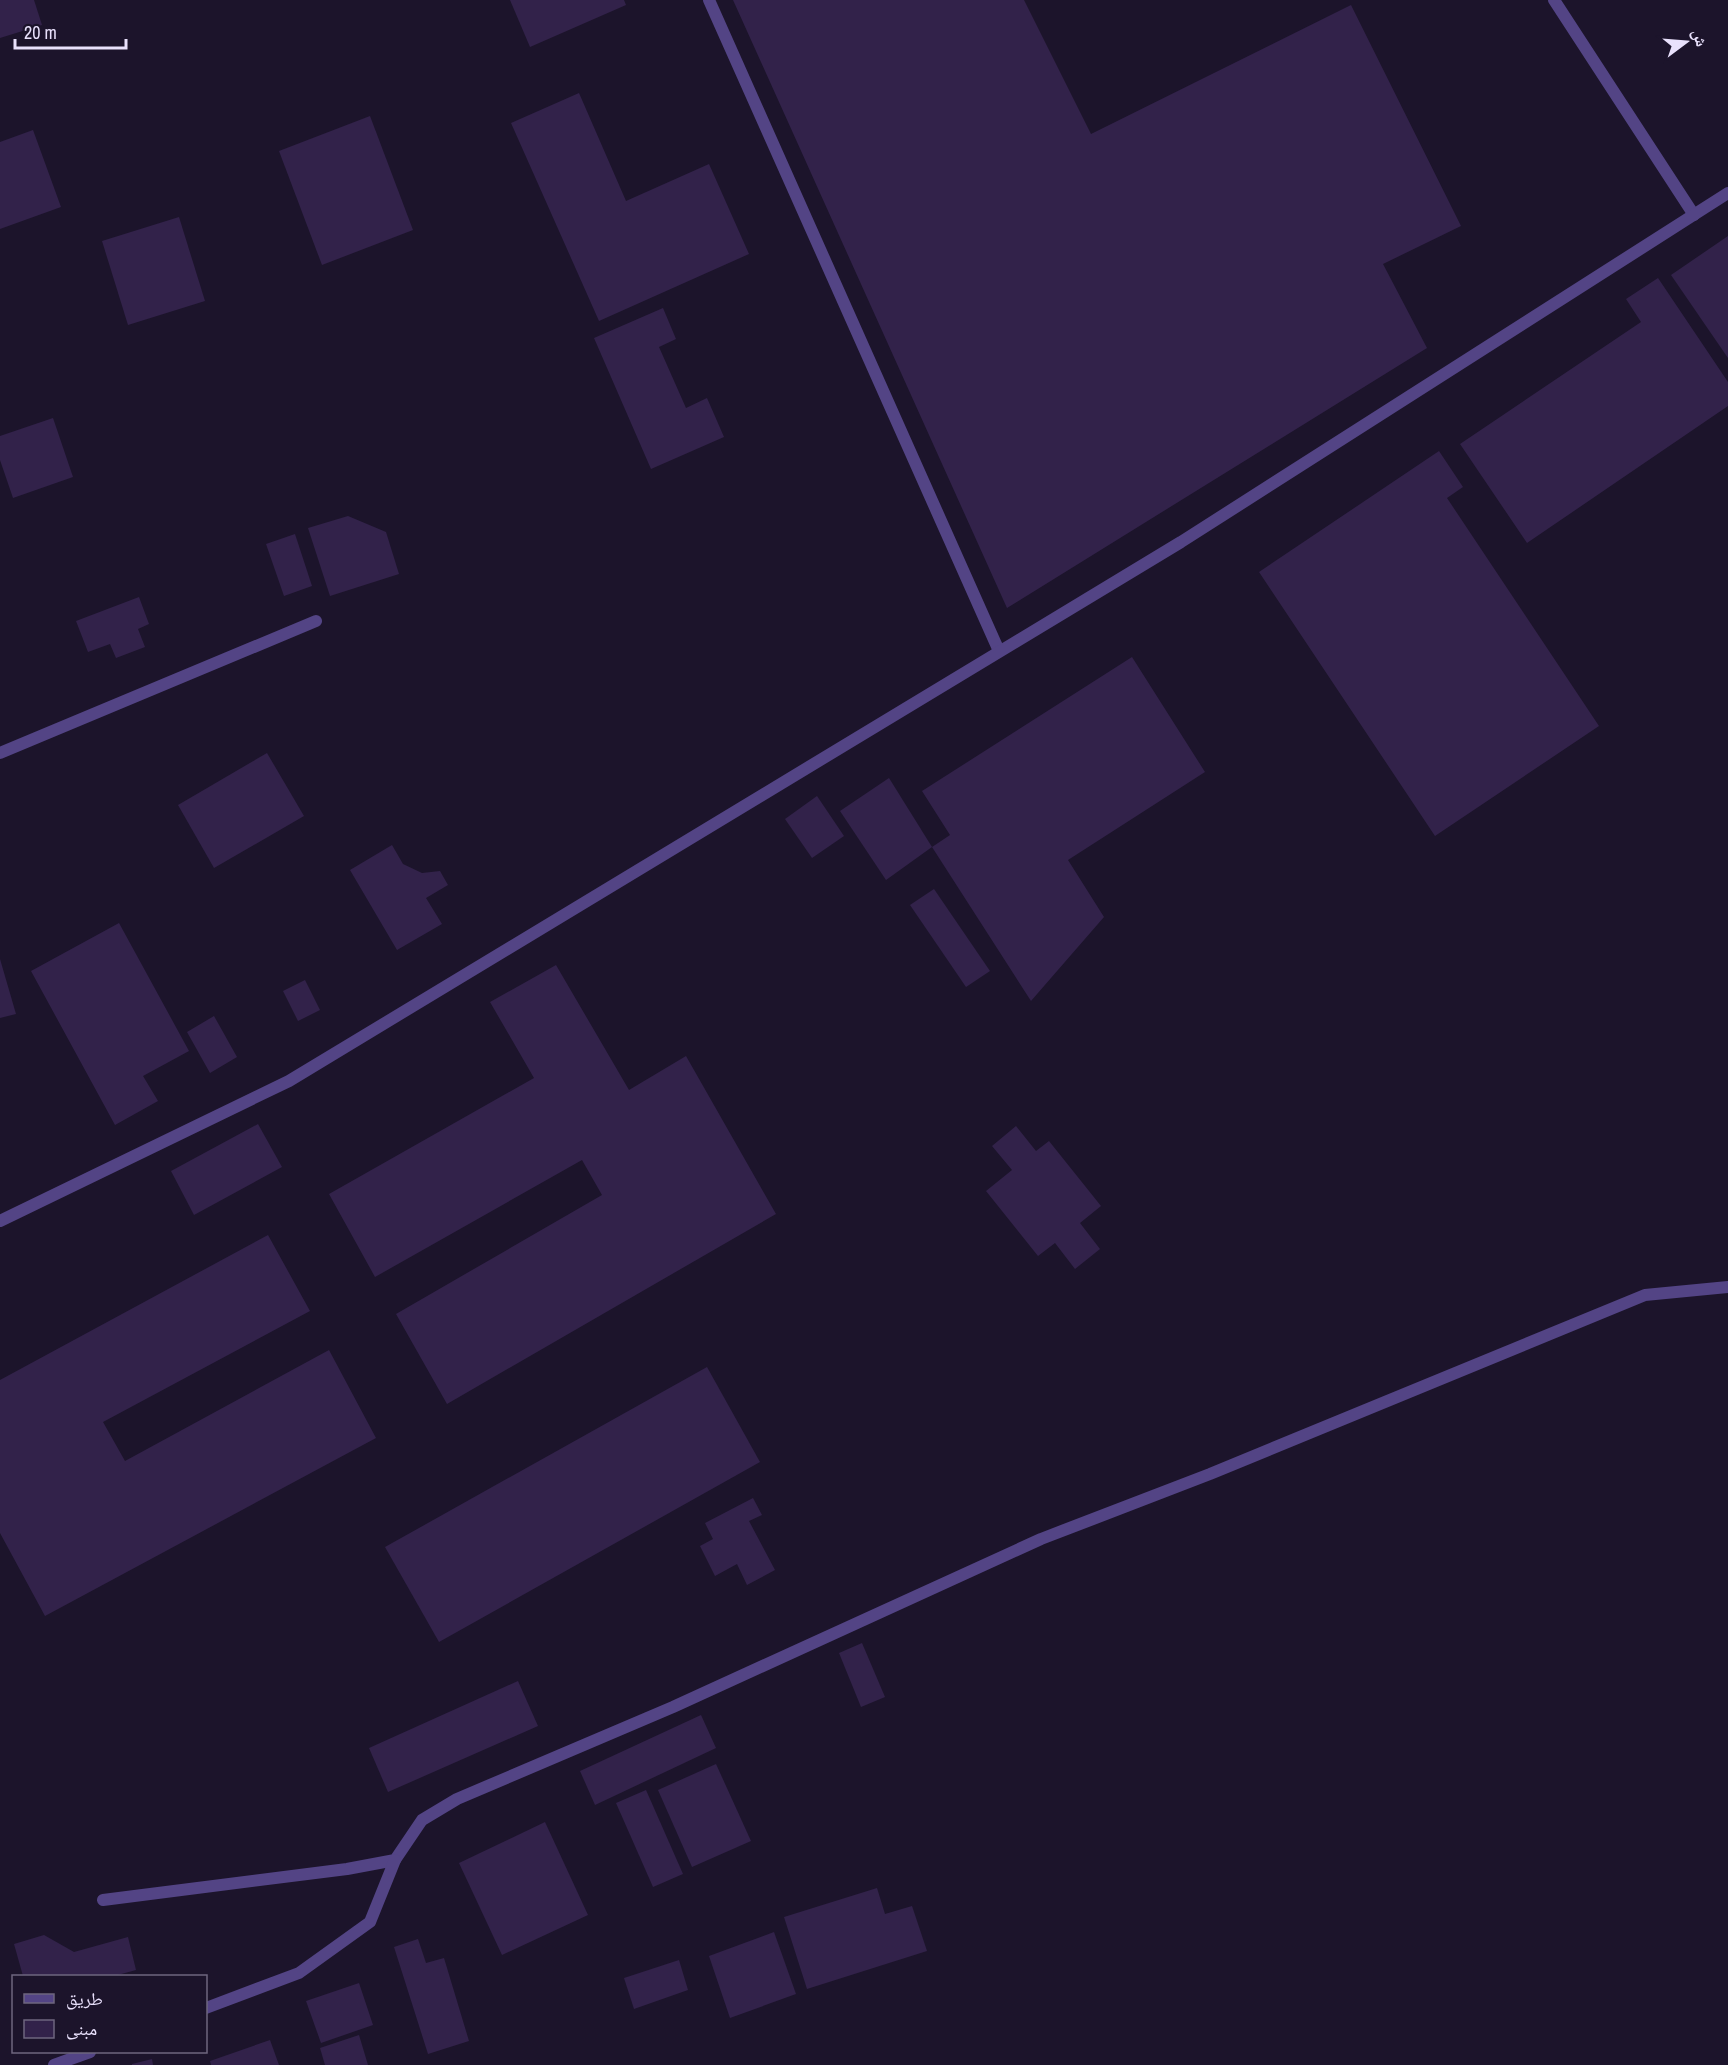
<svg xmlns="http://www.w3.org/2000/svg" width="1728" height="2065" font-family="'Archivo Narrow','Noto Naskh Arabic',sans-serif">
	<rect width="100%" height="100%" fill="#1c142b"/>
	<g fill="#32224a">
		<path d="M0,0h34l8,25 -42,13z"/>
		<path d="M510,0h114l2,5 -96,42z"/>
		<path d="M733,0h291l67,134 260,-129 110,221 -78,38 44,84 -420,260z"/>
		<path d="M579,93l47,108 83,-37 40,90 -150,67 -88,-198z"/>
		<path d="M370,116l43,114 -91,35 -43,-114z"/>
		<path d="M33,130l28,77 -61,22v-87z"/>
		<path d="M179,217l26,84 -77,24 -26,-84z"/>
		<path d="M1728,236v122l-57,-83z"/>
		<path d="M1658,278l70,104v24l-201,137 -67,-99 181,-122 -15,-23z"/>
		<path d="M663,308l13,31 -17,8 27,61 21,-10 17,39 -73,32 -57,-131z"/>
		<path d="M53,418l20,59 -60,21 -13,-38v-24z"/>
		<path d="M1439,451l24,36 -16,11 152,228 -164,110 -176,-264z"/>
		<path d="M348,516l38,16 13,42 -69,22 -22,-68z"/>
		<path d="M295,534l17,52 -28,10 -18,-52z"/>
		<path d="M139,597l10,27 -11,5 7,18 -29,11 -6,-14 -22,8 -12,-31z"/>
		<path d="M1132,657l73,115 -137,88 36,57 -73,84 -99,-154 18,-12 -28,-44z"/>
		<path d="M267,753l37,63 -90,52 -36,-63z"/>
		<path d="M889,778l43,69 -46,33 -46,-69z"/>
		<path d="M817,796l27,40 -32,22 -27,-39z"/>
		<path d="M392,845l11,19 19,9 18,-2 8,14 -22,13 16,26 -45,26 -47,-80z"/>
		<path d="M934,889l56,82 -24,16 -56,-82z"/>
		<path d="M119,923l70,128 -46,25 15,25 -43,24 -84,-154z"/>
		<path d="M0,959l16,55 -16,4z"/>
		<path d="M556,965l73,125 57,-34 90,158 -329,190 -51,-90 206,-119 -20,-35 -207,117 -46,-83 205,-116 -44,-76z"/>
		<path d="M305,980l15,30 -22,11 -15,-30z"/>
		<path d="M214,1016l23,41 -27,16 -23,-41z"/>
		<path d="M258,1124l24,43 -88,48 -23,-44z"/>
		<path d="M1016,1126l20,25 13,-10 52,65 -21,17 20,26 -25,20 -20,-26 -17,13 -52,-65 26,-21 -20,-24z"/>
		<path d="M268,1235l42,76 -207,111 22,39 204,-111 47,88 -331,178 -45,-83v-153z"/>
		<path d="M707,1367l53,95 -321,180 -54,-95z"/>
		<path d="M753,1498l9,17 -13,6 26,49 -28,15 -10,-21 -22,12 -15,-30 13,-7 -8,-16z"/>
		<path d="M862,1643l23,54 -24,10 -22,-54z"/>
		<path d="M518,1681l20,45 -150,66 -19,-44z"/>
		<path d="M701,1715l15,33 -121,57 -15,-34z"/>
		<path d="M716,1764l35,77 -59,26 -34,-77z"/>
		<path d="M646,1790l37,84 -30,13 -37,-84z"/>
		<path d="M545,1822l43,93 -86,40 -43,-92z"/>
		<path d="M877,1888l8,26 27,-8 15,45 -120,38 -23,-72z"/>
		<path d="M774,1932l22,62 -66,24 -21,-62z"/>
		<path d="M44,1935l30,17 54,-15 8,33 -22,6h-91l-9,-32z"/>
		<path d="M418,1939l8,24 18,-5 25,83 -41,13 -34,-107z"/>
		<path d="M679,1960l9,30 -54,19 -10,-31z"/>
		<path d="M359,1983l14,42 -52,18 -15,-42z"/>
		<path d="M359,2035l9,30h-43l-5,-17z"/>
		<path d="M270,2040l9,25h-68l-1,-4z"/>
		<path d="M152,2059l1,6h-21v-1z"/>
	</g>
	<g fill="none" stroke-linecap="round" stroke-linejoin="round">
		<g stroke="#534485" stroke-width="12">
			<path d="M709,0l290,651"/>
			<path d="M103,1900l244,-31 48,-9 27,-40 35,-21 216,-92 368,-168 169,-65 435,-179 83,-8"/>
			<path d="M206,2008l93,-35 71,-51 25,-62"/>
			<path d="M54,2065l36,-13"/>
		</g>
		<g stroke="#534485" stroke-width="12">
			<path d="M1554,0l140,215"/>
			<path d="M0,753l316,-132"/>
			<path d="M0,1221l289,-140 892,-539 547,-349"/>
		</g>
	</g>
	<rect x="12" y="1975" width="195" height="78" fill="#1c142b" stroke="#6e667f" stroke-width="1.5"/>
	<rect x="24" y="1994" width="30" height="9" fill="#534485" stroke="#6e667f" stroke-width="1.5"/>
	<text x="66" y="2005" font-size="18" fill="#e9e1fc">طريق</text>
	<rect x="24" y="2020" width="30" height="18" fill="#32224a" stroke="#6e667f" stroke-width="1.5"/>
	<text x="66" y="2035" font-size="18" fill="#e9e1fc">مبنى</text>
	<g transform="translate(1686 42) rotate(74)" stroke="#1c142b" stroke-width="4.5" paint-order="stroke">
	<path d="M0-4.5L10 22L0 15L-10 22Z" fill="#e9e1fc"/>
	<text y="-9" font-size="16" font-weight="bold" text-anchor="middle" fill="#e9e1fc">ش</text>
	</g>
	<path d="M15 39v9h111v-9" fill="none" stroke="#e9e1fc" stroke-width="3"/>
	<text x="24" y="39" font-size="18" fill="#e9e1fc" stroke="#1c142b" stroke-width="4.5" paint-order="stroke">20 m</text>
</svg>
